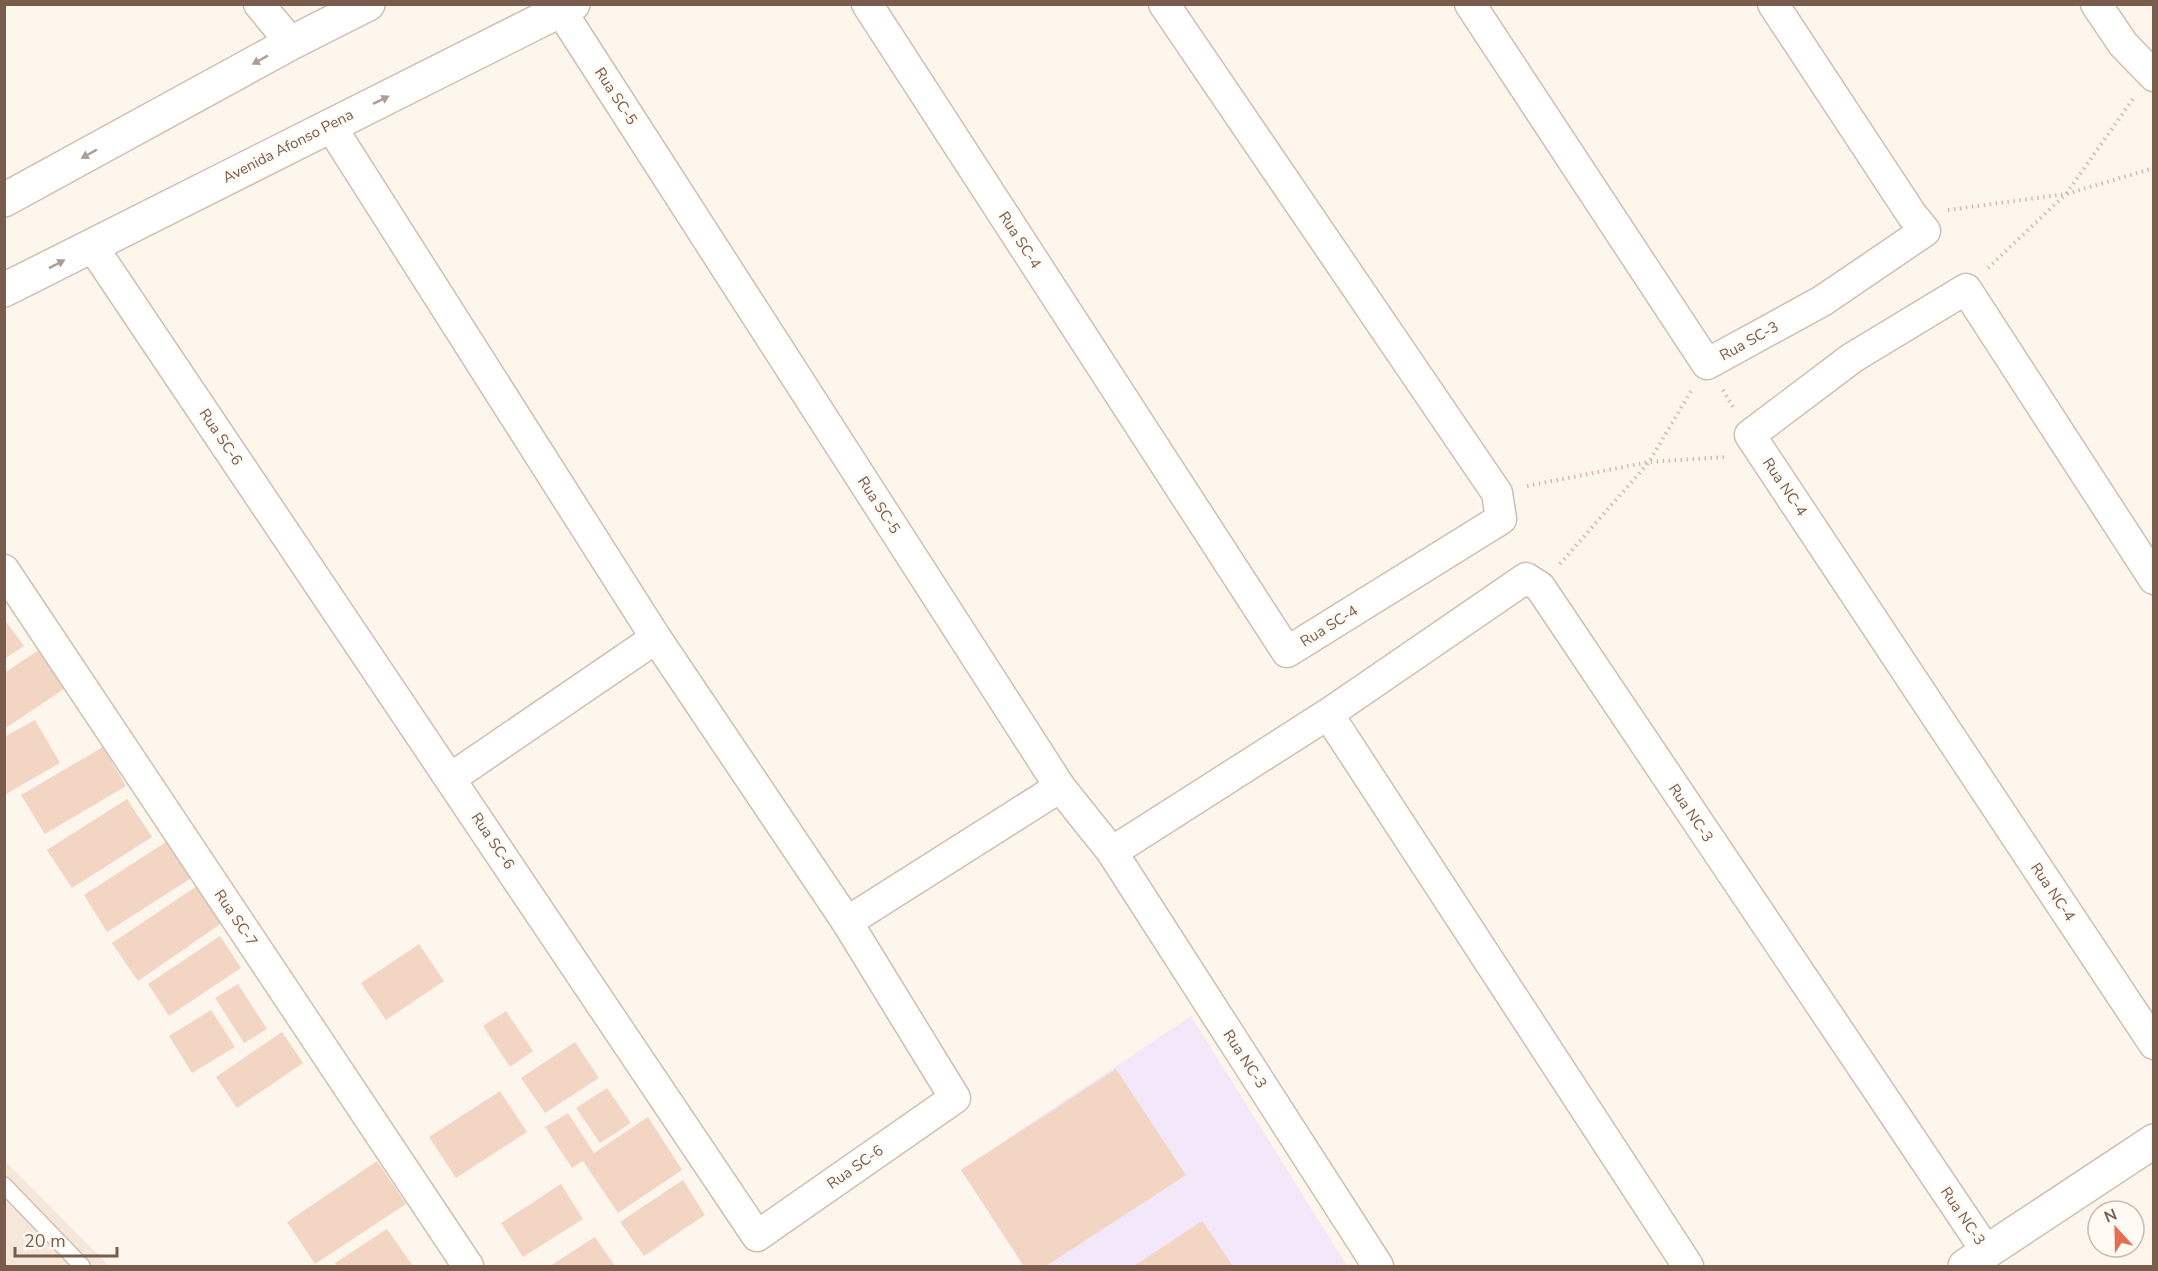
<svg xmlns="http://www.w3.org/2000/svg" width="2158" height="1271" font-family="'Nunito Sans',sans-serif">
	<rect width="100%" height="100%" fill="#fdf6ec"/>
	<path fill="#f5e8da" d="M5,1161l104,105h-104z"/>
	<path fill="#f3e8fa" d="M1191,1016l156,250h-324l-62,-96z"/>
	<g fill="#f3d5c3">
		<path d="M4,619l20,27 -20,13z"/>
		<path d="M42,648l25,39 -63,42v-56z"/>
		<path d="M35,720l25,43 -54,31 -2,-3v-54z"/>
		<path d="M103,747l23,39 -81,48 -24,-39z"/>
		<path d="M127,799l25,38 -80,51 -25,-38z"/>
		<path d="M169,840l24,37 -86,55 -23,-37z"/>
		<path d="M197,886l25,37 -84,58 -26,-38z"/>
		<path d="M220,936l21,32 -72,48 -21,-32z"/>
		<path d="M419,944l25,37 -58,39 -25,-37z"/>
		<path d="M238,984l29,45 -23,14 -29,-45z"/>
		<path d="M211,1010l24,37 -43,26 -23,-37z"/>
		<path d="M506,1011l27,40 -23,16 -27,-41z"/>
		<path d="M282,1032l21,31 -66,45 -21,-31z"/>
		<path d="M575,1042l24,36 -54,35 -24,-35z"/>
		<path d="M1116,1069l70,106 -140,91h-22l-63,-96z"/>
		<path d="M607,1088l24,35 -31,20 -24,-35z"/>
		<path d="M500,1091l27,41 -71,46 -27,-41z"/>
		<path d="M568,1113l26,40 54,-36 34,53 -64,43 -35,-52 -11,7 -27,-41z"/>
		<path d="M377,1161l29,43 -91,60 -28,-42z"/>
		<path d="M683,1180l22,35 -61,41 -24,-34z"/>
		<path d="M561,1184l22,35 -60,38 -22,-34z"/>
		<path d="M1202,1221l31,45h-99z"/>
		<path d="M387,1229l26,37h-76l-2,-3z"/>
		<path d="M595,1237l20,29h-65z"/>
	</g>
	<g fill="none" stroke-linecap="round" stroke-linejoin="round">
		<g stroke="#d1beb0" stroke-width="18">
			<path id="service" d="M4,1185l78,81"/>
		</g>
		<g stroke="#d1beb0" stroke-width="33">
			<g id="minor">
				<path d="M259,4l32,39"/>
				<path d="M867,4l420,648 214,-133 -4,-26 -333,-489"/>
				<path d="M1470,4l237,360 115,-63 103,-70 -13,-16 -139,-211"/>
				<path d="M2096,4l27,40 31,32"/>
				<path d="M561,11l499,776 -213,135"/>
				<path d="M92,246l665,990 198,-138 -108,-176 -191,-284 -326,-513"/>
				<path d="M4,570l464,696"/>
				<path d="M2154,579l-188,-290 -114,69 -102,77 404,609"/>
				<path d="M1328,714l360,552"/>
				<path d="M451,778l205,-140"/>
				<path d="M1060,787l52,65"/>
				<path d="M1378,1266l-266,-414 216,-138 198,-136 14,9 447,665"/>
			</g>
		</g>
		<g stroke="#d1beb0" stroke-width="36">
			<g id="tertiary">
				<path d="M4,200l287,-157 77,-39"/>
				<path d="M4,290l569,-286"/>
				<path d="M1965,1266l189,-125"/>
			</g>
		</g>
		<g stroke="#d9b8a5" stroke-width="4" stroke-dasharray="1.5 4.5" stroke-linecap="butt">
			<path d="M1948,210l118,-16 88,-26"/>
			<path d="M1988,268l78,-74 67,-95"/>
			<path d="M1723,390l10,17"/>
			<path d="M1527,486l122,-24 78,-5"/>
			<path d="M1560,564l89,-102 42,-71"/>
		</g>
		<use href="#service" stroke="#fff" stroke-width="15"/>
		<use href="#minor" stroke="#fff" stroke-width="30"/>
		<use href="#tertiary" stroke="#fff" stroke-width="33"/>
	</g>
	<defs><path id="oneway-solid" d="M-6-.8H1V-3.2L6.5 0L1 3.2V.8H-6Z" transform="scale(1.5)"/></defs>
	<g fill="#af9d94">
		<use href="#oneway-solid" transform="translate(260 60) rotate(151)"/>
		<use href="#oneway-solid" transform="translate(381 100) rotate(-26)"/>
		<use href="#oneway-solid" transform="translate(89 154) rotate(151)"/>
		<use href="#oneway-solid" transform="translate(57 264) rotate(-27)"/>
	</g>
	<g text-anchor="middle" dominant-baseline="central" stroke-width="4.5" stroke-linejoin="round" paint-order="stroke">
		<g font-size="15" fill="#7a5c4d" stroke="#fffaf3">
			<text transform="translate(616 96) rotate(57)">Rua SC-5</text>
			<text transform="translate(288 146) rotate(-27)">Avenida Afonso Pena</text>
			<text transform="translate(1020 240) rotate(57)">Rua SC-4</text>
			<text transform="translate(1749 341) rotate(-29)">Rua SC-3</text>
			<text transform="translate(221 437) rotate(56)">Rua SC-6</text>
			<text transform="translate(1785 487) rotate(56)">Rua NC-4</text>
			<text transform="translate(879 505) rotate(57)">Rua SC-5</text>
			<text transform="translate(1329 626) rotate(-32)">Rua SC-4</text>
			<text transform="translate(1691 813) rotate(56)">Rua NC-3</text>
			<text transform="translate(493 841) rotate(56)">Rua SC-6</text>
			<text transform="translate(2053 892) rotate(56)">Rua NC-4</text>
			<text transform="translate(236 918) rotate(56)">Rua SC-7</text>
			<text transform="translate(1245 1059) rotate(57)">Rua NC-3</text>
			<text transform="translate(855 1167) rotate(-35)">Rua SC-6</text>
			<text transform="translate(1963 1216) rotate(56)">Rua NC-3</text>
		</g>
	</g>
	<rect width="2158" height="1271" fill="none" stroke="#7a5c4d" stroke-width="12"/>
	<g transform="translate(2116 1229) rotate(338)"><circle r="28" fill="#fffaf3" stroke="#cabbb1" stroke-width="1.5"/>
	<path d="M0-4.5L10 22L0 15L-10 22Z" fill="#e76f51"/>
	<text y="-9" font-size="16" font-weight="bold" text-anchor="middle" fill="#7a5c4d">N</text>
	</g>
	<path d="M15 1247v9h102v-9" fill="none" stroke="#7a5c4d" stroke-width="3"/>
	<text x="24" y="1247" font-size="18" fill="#7a5c4d" stroke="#fffaf3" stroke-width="4.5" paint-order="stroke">20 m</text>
</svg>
